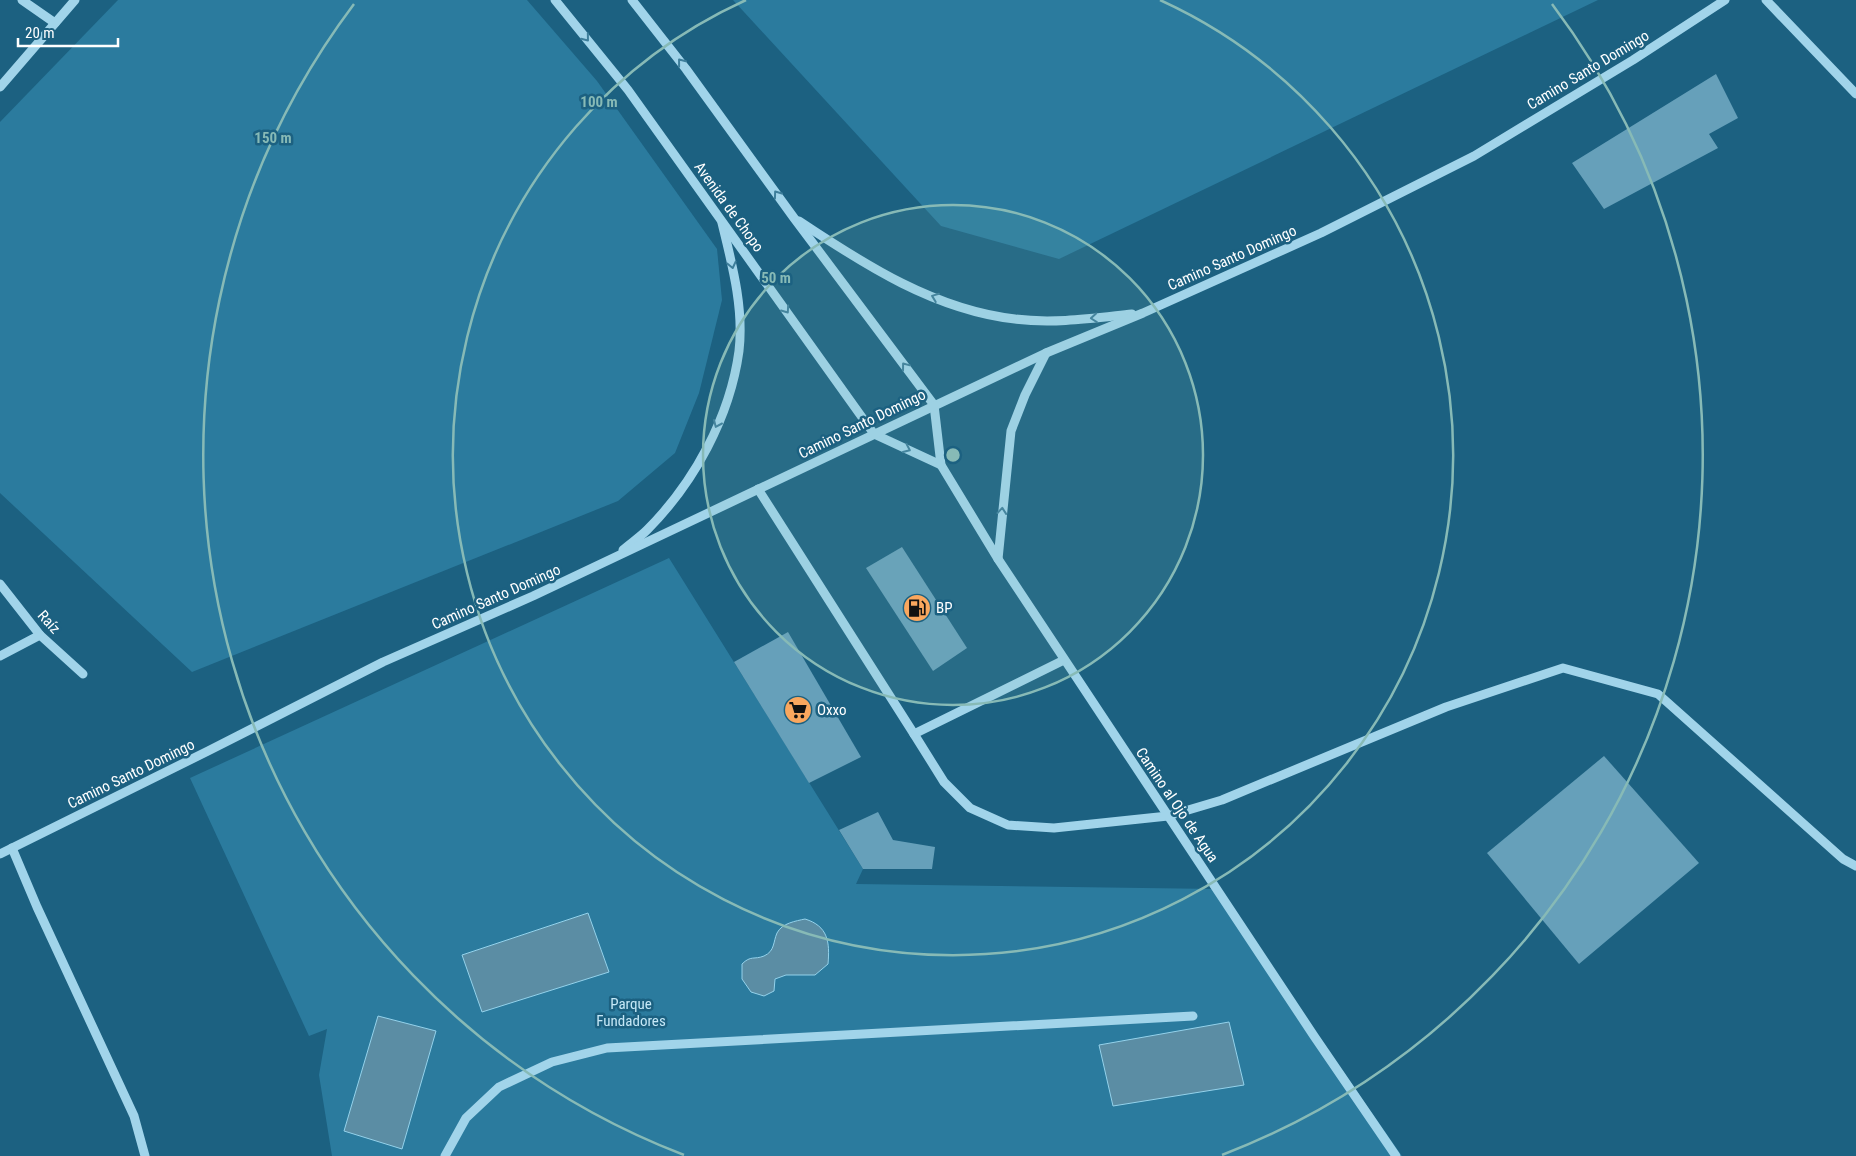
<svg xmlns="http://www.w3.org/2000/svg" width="1856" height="1156" font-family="'Roboto Condensed',sans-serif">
	<rect width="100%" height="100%" fill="#1c6181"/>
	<g fill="#2b7b9e">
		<path d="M118,0h409l70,81 120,168 5,51 -23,93 -24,60 -57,48 -426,171 -192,-179v-371z"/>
		<path d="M733,0h865l-539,259 -118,-33z"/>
		<path d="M669,558l194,311 -7,15 360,5 186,267h-1070l-13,-81 8,-46 -18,7 -119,-258z"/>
	</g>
	<g fill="#5b8da4" stroke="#94d2eb">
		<path d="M588,913l21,59 -127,40 -20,-57z"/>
		<path d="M805,919c23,7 25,23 23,45l-13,11h-29l-11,4 -1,12 -10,5 -13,-4 -9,-13v-15c9,-9 12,-4 22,-8 11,-5 9,-14 13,-23 5,-10 19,-12 28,-14z"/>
		<path d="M378,1016l58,15 -34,118 -58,-18z"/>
		<path d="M1229,1022l15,63 -131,21 -14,-61z"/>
	</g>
	<g fill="#66a0ba">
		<path d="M1716,74l22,44 -29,16 9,14 -114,61 -32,-46z"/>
		<path d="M902,547l65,101 -34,23 -67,-103z"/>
		<path d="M788,632l73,125 -52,26 -75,-121z"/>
		<path d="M1604,756l95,107 -120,101 -92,-111z"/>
		<path d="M878,812l15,28 42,7 -3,22h-69l-24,-39z"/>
	</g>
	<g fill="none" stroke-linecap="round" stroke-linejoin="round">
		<g stroke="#a1d4ea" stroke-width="9">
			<path d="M22,0l33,23"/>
			<path d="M555,0l73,90 246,344 67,31"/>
			<path d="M632,0l54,69 108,149 140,187 7,60 57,94 316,477 82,120"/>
			<path d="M1766,0l90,94"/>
			<path d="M0,87l75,-87"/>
			<path d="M799,221c66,44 136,89 216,98 39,5 79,-1 117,-5"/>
			<path d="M758,489l156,245 150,-74"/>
			<path d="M623,550c8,-7 17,-13 24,-20 47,-47 83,-113 92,-179 5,-43 -7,-87 -17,-128"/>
			<path d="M998,559l13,-128 14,-36 21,-42"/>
			<path d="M0,584l40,51 43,39"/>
			<path d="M0,656l40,-21"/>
			<path d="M914,734l30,48 26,26 38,17 46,3 114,-12 54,-16 224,-93 117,-39 95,26 185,165 13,7"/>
			<path d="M12,848l25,59 97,209 11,40"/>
			<path d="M0,854l208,-103 175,-89 150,-66 513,-243 97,-40 178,-80 153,-77 159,-96 92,-60"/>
			<path d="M445,1156l21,-38 33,-31 53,-25 55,-14 586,-32"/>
		</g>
	</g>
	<defs><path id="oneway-chevron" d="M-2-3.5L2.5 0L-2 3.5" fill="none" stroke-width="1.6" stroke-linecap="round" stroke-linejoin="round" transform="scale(1.25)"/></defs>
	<g stroke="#3d7e9b">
		<use href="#oneway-chevron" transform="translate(586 38) rotate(51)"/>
		<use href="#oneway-chevron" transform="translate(681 62) rotate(-128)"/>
		<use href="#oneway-chevron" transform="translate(777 194) rotate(-126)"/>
		<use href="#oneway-chevron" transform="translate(732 265) rotate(77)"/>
		<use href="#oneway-chevron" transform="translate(935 297) rotate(-159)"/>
		<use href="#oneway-chevron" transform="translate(786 310) rotate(55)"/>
		<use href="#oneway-chevron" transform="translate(1094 318) rotate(175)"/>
		<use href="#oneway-chevron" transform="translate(905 366) rotate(-127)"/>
		<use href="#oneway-chevron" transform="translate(717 424) rotate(114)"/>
		<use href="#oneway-chevron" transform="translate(907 449) rotate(25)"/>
		<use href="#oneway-chevron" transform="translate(1002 511) rotate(-85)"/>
	</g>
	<circle cx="953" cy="455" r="250" fill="#87bab6" fill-opacity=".12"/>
	<g fill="none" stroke="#87bab6" stroke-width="2.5">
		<circle cx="953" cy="455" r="250"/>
		<path d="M1160 0A500 500 0 1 1 746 0"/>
		<path d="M684 1155A750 750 0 0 1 354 4M1552 4A750 750 0 0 1 1222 1155"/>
	</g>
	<defs>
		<g id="fuel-disc" transform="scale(1.4375)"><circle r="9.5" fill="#faa75e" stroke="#1c6181"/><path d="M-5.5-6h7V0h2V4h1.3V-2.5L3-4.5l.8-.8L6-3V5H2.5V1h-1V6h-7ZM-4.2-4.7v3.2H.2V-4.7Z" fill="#111"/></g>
		<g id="supermarket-disc" transform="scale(1.4375)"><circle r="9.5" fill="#faa75e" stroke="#1c6181"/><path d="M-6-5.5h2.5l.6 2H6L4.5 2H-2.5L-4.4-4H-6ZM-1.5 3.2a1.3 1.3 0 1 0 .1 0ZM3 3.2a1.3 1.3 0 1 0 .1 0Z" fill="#111"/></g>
	</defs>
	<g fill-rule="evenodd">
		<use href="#fuel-disc" x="917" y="608"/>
		<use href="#supermarket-disc" x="798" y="710"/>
	</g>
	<g text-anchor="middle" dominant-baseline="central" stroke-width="5" stroke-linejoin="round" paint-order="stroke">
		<g font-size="15" fill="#fff" stroke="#1c6181">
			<text transform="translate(1588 70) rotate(-31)">Camino Santo Domingo</text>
			<text transform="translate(729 207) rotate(54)">Avenida de Chopo</text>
			<text transform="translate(1232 258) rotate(-24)">Camino Santo Domingo</text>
			<text transform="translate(862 424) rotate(-26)">Camino Santo Domingo</text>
			<text transform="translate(496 597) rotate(-24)">Camino Santo Domingo</text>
			<text transform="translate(49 622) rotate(48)">Raíz</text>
			<text transform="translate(131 774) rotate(-26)">Camino Santo Domingo</text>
			<text transform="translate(1177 805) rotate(56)">Camino al Ojo de Agua</text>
		</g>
		<g font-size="15" fill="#fff" stroke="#1c6181" text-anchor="start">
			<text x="936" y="608">BP</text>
			<text x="817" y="710">Oxxo</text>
		</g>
		<g font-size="15" fill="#c5e8f7" stroke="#1c6181">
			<text x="631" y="1004">Parque<tspan x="631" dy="17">Fundadores</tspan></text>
		</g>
	</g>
	<circle cx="953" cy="455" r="8" fill="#87bab6" stroke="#1c6181" stroke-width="2.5"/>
	<g font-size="15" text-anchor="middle" font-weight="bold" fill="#87bab6" stroke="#1c6181" stroke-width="5" stroke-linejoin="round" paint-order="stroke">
		<text x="599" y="107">100 m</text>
		<text x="273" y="143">150 m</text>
		<text x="776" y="283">50 m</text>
	</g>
	<path d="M18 38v8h100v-8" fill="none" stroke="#ffffff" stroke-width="2.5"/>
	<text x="25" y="38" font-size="15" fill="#ffffff" stroke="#1c6181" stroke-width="4" paint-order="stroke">20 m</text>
</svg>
